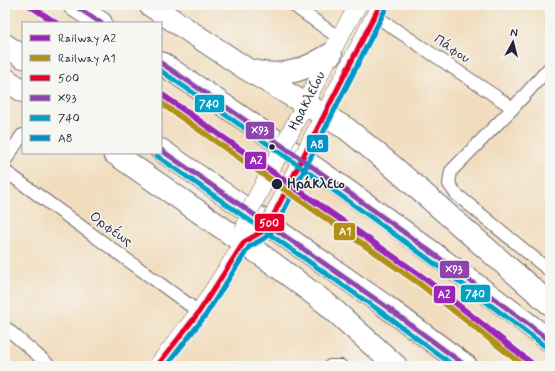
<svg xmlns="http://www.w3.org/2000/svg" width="555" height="371" font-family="Mynerve,sans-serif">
	<rect width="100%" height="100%" fill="#f6f6f2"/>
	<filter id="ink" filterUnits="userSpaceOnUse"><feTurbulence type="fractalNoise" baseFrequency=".025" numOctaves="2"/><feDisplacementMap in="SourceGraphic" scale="8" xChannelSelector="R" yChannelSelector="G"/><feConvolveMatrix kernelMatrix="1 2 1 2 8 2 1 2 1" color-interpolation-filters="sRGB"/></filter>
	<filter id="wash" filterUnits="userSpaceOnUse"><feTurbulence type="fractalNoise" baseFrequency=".012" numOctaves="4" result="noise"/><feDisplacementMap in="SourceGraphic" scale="16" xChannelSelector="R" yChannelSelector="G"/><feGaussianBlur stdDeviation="0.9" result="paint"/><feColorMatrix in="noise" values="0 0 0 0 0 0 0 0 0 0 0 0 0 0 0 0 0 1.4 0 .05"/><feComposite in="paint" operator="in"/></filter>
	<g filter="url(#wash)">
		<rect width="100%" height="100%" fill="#f1ddbe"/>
	</g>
	<g filter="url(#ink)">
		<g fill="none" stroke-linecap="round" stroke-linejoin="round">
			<g stroke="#6a6369" stroke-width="14">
				<g id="minor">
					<path d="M293,5l46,33"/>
					<path d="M374,15l139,93"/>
					<path d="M550,67l-37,41 -62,63 -2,13 7,10 94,77"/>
					<path d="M5,161l17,-26"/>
					<path d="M5,171l194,141"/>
					<path d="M5,327l45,39"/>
					<path d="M330,366h11"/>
				</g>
			</g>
			<g stroke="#6a6369" stroke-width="18">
				<g id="secondary">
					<path d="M294,125l45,-87 19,-33"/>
					<path d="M312,138l68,-133"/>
					<path d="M157,366l42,-54 45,-70 10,-4"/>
				</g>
			</g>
			<g stroke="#6a6369" stroke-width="24">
				<g id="motorway">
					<path d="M74,5l27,18"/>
					<path d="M150,5l95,63 102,61 44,36 159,139"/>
					<path d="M5,45l18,12"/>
					<path d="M161,63c133,88 263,181 389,278"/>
					<path d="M254,71c28,8 53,-2 77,-17"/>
					<path d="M5,79l18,12"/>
					<path d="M161,150l223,155 82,61"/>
					<path d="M114,153l156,108 57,43 69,62"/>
				</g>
			</g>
			<use href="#minor" stroke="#fff" stroke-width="12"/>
			<use href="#secondary" stroke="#fff" stroke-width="17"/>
			<use href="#motorway" stroke="#fff" stroke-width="22"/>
			<g stroke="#6a6369" stroke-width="18" stroke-linecap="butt">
				<g id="secondary-bridge">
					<path d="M244,230l7,-22 43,-83"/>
					<path d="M254,237l9,-6 7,-9 42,-84"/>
				</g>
			</g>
			<use href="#secondary-bridge" stroke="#fff" stroke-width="17"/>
			<g stroke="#f6f6f2" stroke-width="8">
				<path id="bus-1" d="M157,366l42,-54 45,-70 19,-11 7,-9 110,-217"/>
			</g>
			<g stroke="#f6f6f2" stroke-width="8">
				<g id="bus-2">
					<path d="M74,5l27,18"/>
					<path d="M161,63c133,89 262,181 389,278"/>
					<path d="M161,150l223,155 82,61"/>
				</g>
			</g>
			<g stroke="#f6f6f2" stroke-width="8">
				<g id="bus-3">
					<path d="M161,71c131,88 259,180 385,276"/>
					<path d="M157,156l223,155 74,55"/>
				</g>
			</g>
			<g stroke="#f6f6f2" stroke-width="8">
				<path id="bus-4" d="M166,366l39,-50 44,-69 19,-11 8,-10 110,-218"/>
			</g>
			<use href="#bus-1" stroke="#e4002b" stroke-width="5"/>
			<use href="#bus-2" stroke="#8e44ad" stroke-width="5"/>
			<use href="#bus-3" stroke="#02a2c7" stroke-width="5"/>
			<use href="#bus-4" stroke="#0095c8" stroke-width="5"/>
			<g stroke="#f6f6f2" stroke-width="9">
				<g id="rail-1">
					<path d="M29,5l27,18"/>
					<path d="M161,94l263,184 111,88"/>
				</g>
			</g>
			<g stroke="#f6f6f2" stroke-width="9">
				<path id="rail-2" d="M161,103l259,181 104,82"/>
			</g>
			<use href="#rail-1" stroke="#9b26b6" stroke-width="6"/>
			<use href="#rail-2" stroke="#b29115" stroke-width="6"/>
		</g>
	</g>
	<g fill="#22223b" stroke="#f6f6f2" stroke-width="1.5">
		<circle cx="272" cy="147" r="3.5"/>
		<circle cx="277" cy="184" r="6"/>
	</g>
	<g text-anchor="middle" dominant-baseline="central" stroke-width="3" stroke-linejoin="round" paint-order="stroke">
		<g font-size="14" fill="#22223b" stroke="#f6f6f2">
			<text transform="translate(452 49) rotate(34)">Πάφου</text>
			<text transform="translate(307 101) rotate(-63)">Ηρακλείου</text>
			<text transform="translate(111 229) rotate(36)">Ορφέως</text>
		</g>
		<g font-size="14" font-weight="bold" fill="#22223b" stroke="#f6f6f2" text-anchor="start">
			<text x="287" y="184">Ηράκλειο</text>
		</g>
	</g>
	<g stroke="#f6f6f2" stroke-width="1.5">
		<rect x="194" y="94" width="31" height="19" rx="4" fill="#02a2c7"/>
		<rect x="245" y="121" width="30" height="19" rx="4" fill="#8e44ad"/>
		<rect x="306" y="134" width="23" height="19" rx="4" fill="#0095c8"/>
		<rect x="244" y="151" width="23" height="19" rx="4" fill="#9b26b6"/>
		<rect x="254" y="213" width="31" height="19" rx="4" fill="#e4002b"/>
		<rect x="333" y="222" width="23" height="19" rx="4" fill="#b29115"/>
		<rect x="439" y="260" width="31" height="19" rx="4" fill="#8e44ad"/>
		<rect x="460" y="284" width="31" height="19" rx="4" fill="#02a2c7"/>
		<rect x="433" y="285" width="23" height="19" rx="4" fill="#9b26b6"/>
	</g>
	<g font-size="11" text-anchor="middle" font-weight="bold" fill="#fff">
		<text x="209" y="108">740</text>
		<text x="260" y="134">X93</text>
		<text x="317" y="148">A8</text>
		<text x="256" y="164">A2</text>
		<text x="269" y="227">500</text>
		<text x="345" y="235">A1</text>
		<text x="454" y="273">X93</text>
		<text x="475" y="298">740</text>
		<text x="444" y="298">A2</text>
	</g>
	<rect width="555" height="371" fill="none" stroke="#f6f6f2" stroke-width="20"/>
	<rect x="22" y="22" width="140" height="132" fill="#f6f6f2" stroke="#a1a1a9"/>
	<rect x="30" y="35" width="20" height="6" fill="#9b26b6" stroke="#a1a1a9"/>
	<text x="58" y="42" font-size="12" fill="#22223b">Railway A2</text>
	<rect x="30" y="55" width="20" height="6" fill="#b29115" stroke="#a1a1a9"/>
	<text x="58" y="62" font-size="12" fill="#22223b">Railway A1</text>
	<rect x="30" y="75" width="20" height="6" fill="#e4002b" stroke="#a1a1a9"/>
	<text x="58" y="82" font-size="12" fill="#22223b">500</text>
	<rect x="30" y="95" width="20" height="6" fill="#8e44ad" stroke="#a1a1a9"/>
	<text x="58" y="102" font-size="12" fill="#22223b">X93</text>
	<rect x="30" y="115" width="20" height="6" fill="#02a2c7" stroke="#a1a1a9"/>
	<text x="58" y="122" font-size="12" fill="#22223b">740</text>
	<rect x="30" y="135" width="20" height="6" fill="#0095c8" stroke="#a1a1a9"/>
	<text x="58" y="142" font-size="12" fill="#22223b">A8</text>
	<g transform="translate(513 42) rotate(7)" stroke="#f6f6f2" stroke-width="3" paint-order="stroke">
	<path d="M0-3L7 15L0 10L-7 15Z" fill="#22223b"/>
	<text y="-6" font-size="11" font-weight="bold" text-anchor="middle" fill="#22223b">N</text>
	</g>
</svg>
